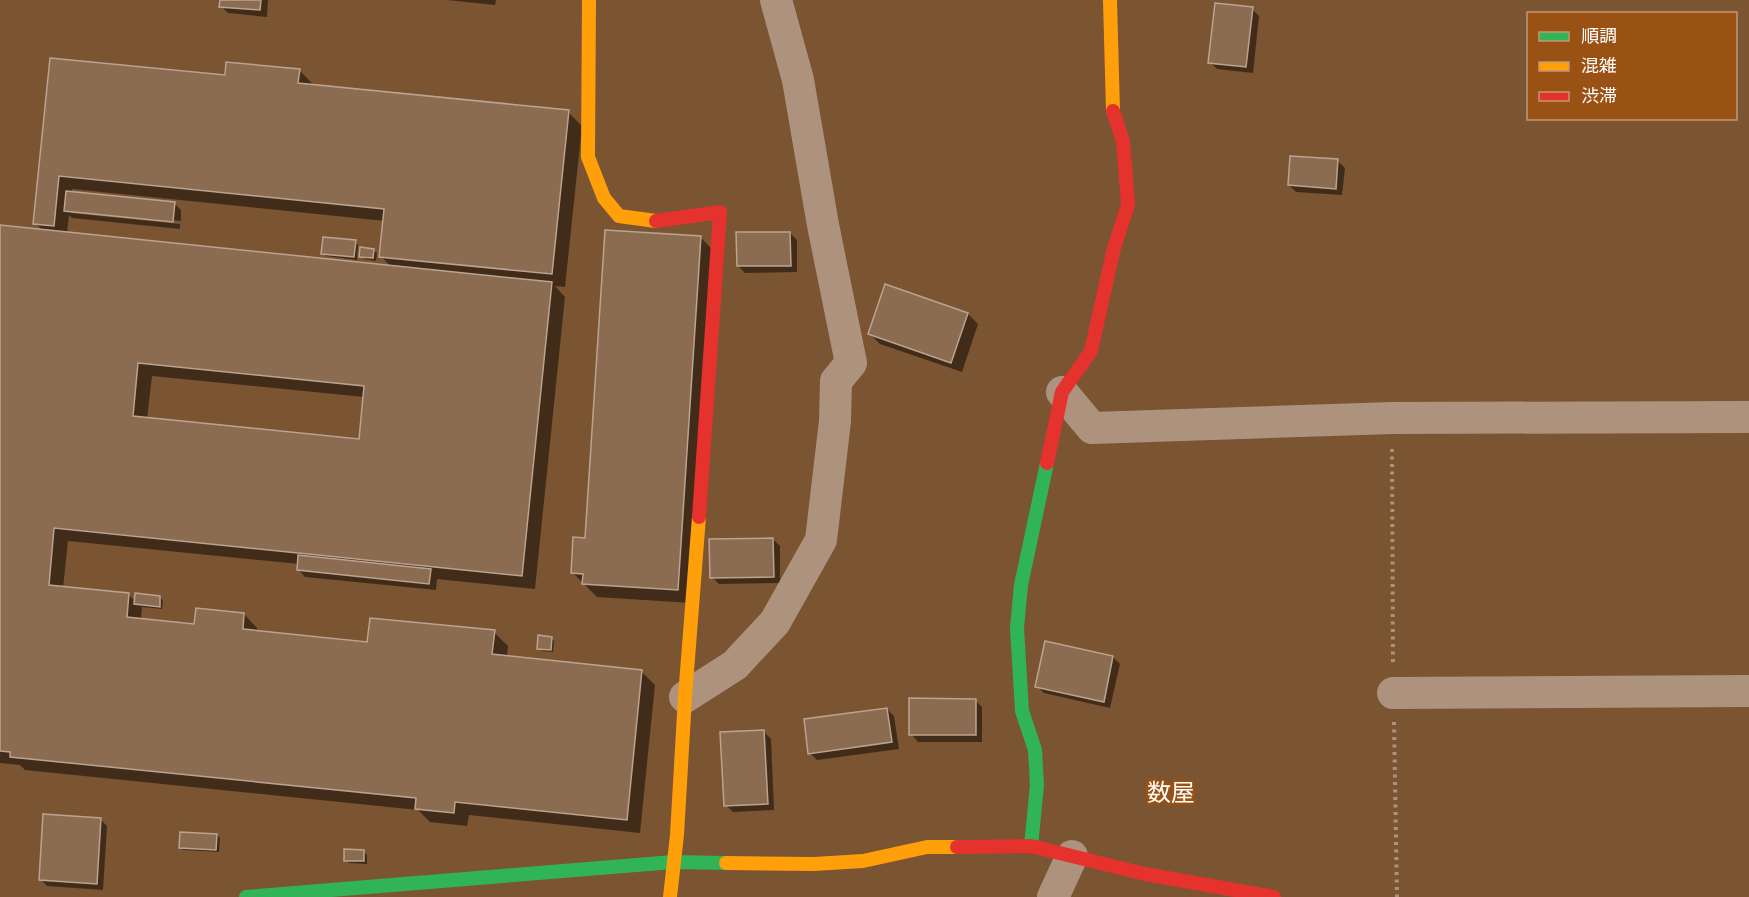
<svg xmlns="http://www.w3.org/2000/svg" width="1749" height="897" font-family="'Public Sans','Noto Sans JP',sans-serif">
	<rect width="100%" height="100%" fill="#7b5432"/>
	<g fill="#0007" fill-rule="evenodd">
		<path d="M222,0h46l-1,17 -39,-4 -7,-7z"/>
		<path d="M447,0h49l-1,5z"/>
		<path d="M1252,9l7,7 -6,57 -36,-4 -7,-7z"/>
		<path d="M52,59l174,18 73,-7 14,14v2l255,26 14,14 -17,161 -10,-1 10,11 -30,292 -98,-10 -1,11 -131,-13 -7,-8 1,-5 -231,-23 -5,47 66,7 7,7 24,-5 3,4 -1,8 -20,-2 -1,13 54,6 49,-12 13,14v4l112,11 125,-11 14,14 -1,11 134,14 14,14 -15,148 -171,-18 -2,11 -37,-4 -12,-12 -393,-40 -5,-5 -20,-2v-537l43,5 -8,-8zM72,189l313,32 -4,35 10,11 -324,-34 2,-18 3,3 108,11v-5l-109,-11v-3l110,11v-11l-7,-7 -103,-10zM152,376l212,21 -4,44 -213,-22z"/>
		<path d="M1338,161l7,7 -3,27 -46,-3 -7,-7z"/>
		<path d="M790,233l7,7v32l-52,1 -7,-7z"/>
		<path d="M700,237l14,14 -23,352 -94,-6 -24,-24z"/>
		<path d="M355,241l3,4 -1,15 -31,-4 -3,-3z"/>
		<path d="M373,250l4,3 -1,8 -12,-2 -3,-3z"/>
		<path d="M968,314l10,10 -16,48 -82,-28 -11,-11z"/>
		<path d="M773,539l7,7v37l-61,1 -7,-7z"/>
		<path d="M551,638l3,3 -1,11 -11,-1 -3,-3z"/>
		<path d="M1113,657l7,7 -10,44 -66,-15 -7,-7z"/>
		<path d="M975,700l7,7v35h-64l-7,-8z"/>
		<path d="M887,709l7,7 5,33 -82,11 -7,-7z"/>
		<path d="M764,732l7,7 3,71 -41,2 -7,-7z"/>
		<path d="M100,819l7,7 -4,64 -56,-4 -7,-7z"/>
		<path d="M217,835l3,3 -1,14 -36,-2 -3,-3z"/>
		<path d="M364,852l3,3v9l-18,-1 -3,-3z"/>
	</g>
	<g fill="#8b6c51" stroke="#baa491" stroke-width="1.5" fill-rule="evenodd">
		<path d="M220,0h41l-1,10 -41,-3z"/>
		<path d="M1215,3l38,4 -7,60 -38,-4z"/>
		<path d="M50,58l175,17 1,-13 74,7 -2,14 271,27 -17,164 -173,-17 5,-48 -325,-33 -5,50 -21,-2z"/>
		<path d="M1290,156l48,3 -2,30 -48,-4z"/>
		<path d="M66,191l109,11 -2,20 -109,-11z"/>
		<path d="M0,225l552,57 -30,294 -468,-48 -5,57 80,8 -2,24 67,7 2,-16 48,5 -1,16 124,13 3,-24 125,12 -3,24 150,16 -15,150 -172,-18 -1,11 -39,-4 1,-11 -406,-41v-5l-10,-1zM138,363l226,23 -5,53 -226,-23z"/>
		<path d="M605,230l96,6 -23,354 -96,-6 1,-10 -12,-1 2,-36 12,1z"/>
		<path d="M736,232h54l1,34h-54z"/>
		<path d="M323,237l33,3 -2,17 -33,-3z"/>
		<path d="M360,247l14,2 -1,9 -14,-1z"/>
		<path d="M885,284l83,29 -17,50 -83,-29z"/>
		<path d="M773,538l1,39 -64,1 -1,-39z"/>
		<path d="M298,555l133,14 -2,15 -132,-14z"/>
		<path d="M135,593l25,3v11l-26,-3z"/>
		<path d="M538,635l14,2 -1,13 -14,-1z"/>
		<path d="M1045,641l68,15 -9,46 -69,-15z"/>
		<path d="M909,698l67,1v36h-67z"/>
		<path d="M887,708l5,34 -84,12 -4,-35z"/>
		<path d="M764,730l4,74 -44,2 -4,-74z"/>
		<path d="M43,814l58,4 -4,66 -58,-4z"/>
		<path d="M180,832l37,2 -1,16 -37,-2z"/>
		<path d="M344,849l20,1v11h-20z"/>
	</g>
	<g fill="none" stroke-linecap="round" stroke-linejoin="round">
		<g stroke="#ad937d" stroke-width="4" stroke-dasharray="3 4.5" stroke-linecap="butt">
			<path d="M1392,449l1,214"/>
			<path d="M1394,722l3,175"/>
		</g>
		<g stroke="#ad937d" stroke-width="32">
			<path d="M1062,392l30,36 300,-10 357,-1"/>
			<path d="M1393,693l356,-2"/>
			<path d="M685,697l50,-32 40,-43 46,-82 14,-119 1,-40 15,-18 -28,-138 -25,-145 -22,-80"/>
			<path d="M1053,897l19,-41"/>
		</g>
		<g stroke="#30b455" stroke-width="14">
			<path d="M1031,846l6,-61 -2,-35 -13,-39 -5,-83 4,-43 26,-122"/>
			<path d="M246,897l427,-35 53,1"/>
		</g>
		<g stroke="#ff9f0a" stroke-width="14">
			<path d="M589,0l-1,157 16,41 15,18 37,5"/>
			<path d="M1110,0l3,111"/>
			<path d="M726,863l88,1 49,-3 64,-14h30"/>
			<path d="M670,897l7,-62 8,-138 14,-180"/>
		</g>
		<g stroke="#e5322d" stroke-width="14">
			<path d="M656,221l64,-9 -21,305"/>
			<path d="M1047,463l15,-71 29,-41 23,-103 14,-43 -5,-64 -10,-30"/>
			<path d="M957,847l74,-1 114,28 129,23"/>
		</g>
	</g>
	<g text-anchor="middle" dominant-baseline="central" stroke-width="5" stroke-linejoin="round" paint-order="stroke">
		<g font-size="24" fill="#fff" stroke="#995114">
			<text x="1171" y="792">数屋</text>
		</g>
	</g>
	<rect x="1527" y="12" width="210" height="108" fill="#995114" stroke="#c29772" stroke-width="1.5"/>
	<rect x="1539" y="32" width="30" height="9" fill="#30b455" stroke="#c29772" stroke-width="1.5"/>
	<text x="1581" y="42" font-size="18" fill="#ffffff">順調</text>
	<rect x="1539" y="62" width="30" height="9" fill="#ff9f0a" stroke="#c29772" stroke-width="1.5"/>
	<text x="1581" y="72" font-size="18" fill="#ffffff">混雑</text>
	<rect x="1539" y="92" width="30" height="9" fill="#e5322d" stroke="#c29772" stroke-width="1.5"/>
	<text x="1581" y="102" font-size="18" fill="#ffffff">渋滞</text>
</svg>
